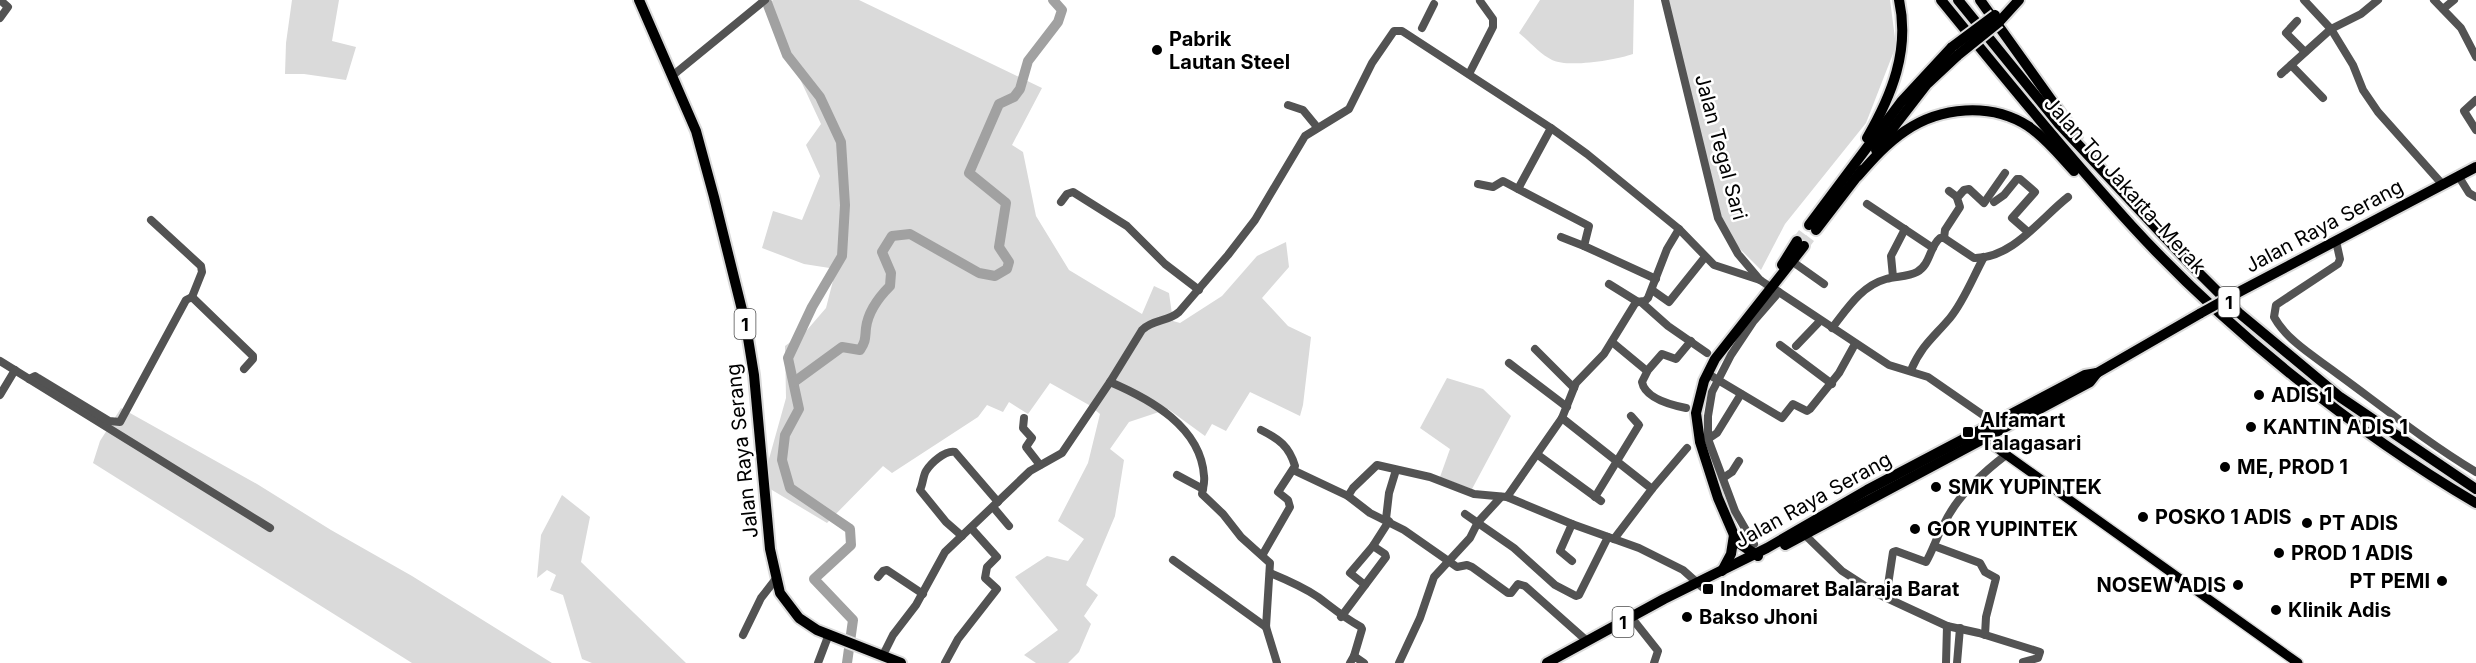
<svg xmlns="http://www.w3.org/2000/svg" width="2476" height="663" font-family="Inter,sans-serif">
	<rect width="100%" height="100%" fill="#fff"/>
	<g fill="#dadada">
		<path d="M292,0h47l-7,41 24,6 -10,33 -42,-6h-19l1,-31z"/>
		<path d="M773,0h86l183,88 -30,57 11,7 13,64 33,54 73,44 12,-28 15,7 4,28 7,2 42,-27 35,-40 29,-14 3,25 -27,31 26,28 23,11 -8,68 -3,11 -50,-24 -24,39 -14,-7 -7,12 -37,-27 -39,13 -19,27 14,11 -9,56 -29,69 12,10 -14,21 7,8 -12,28 -11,11h-32l-12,-8 34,-25 -43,-53 32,-21 21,5 16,-22 -26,-18 30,-58 12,-49 -11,-9 -39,-22 -22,31 -19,-12 -6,10 -16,-7 -9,12 -86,56 -9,-7 -56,57 -65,-39 24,-86 -1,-52 22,-16 19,-22 10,-39 -32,-5 -42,-16 11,-37 29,9 18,-44 -14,-31 15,-21 -55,-118z"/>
		<path d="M1540,0h94l-1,54c-17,6 -65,14 -81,6 -12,-6 -23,-19 -33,-27z"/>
		<path d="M1668,0h222l6,46 -30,77 -81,101 -24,46 -22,-22 -16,-25z"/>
		<path d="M1447,378l36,11 28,27 -39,73 -32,-12 10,-28 -30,-21z"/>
		<path d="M121,408l136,76 74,46 81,46 140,87h-140l-319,-200 7,-22z"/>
		<path d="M562,495l28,22 -9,45 105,101h-94l-10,-4 -19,-64 -13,-5 6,-15 -9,-5 -10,8 4,-43z"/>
	</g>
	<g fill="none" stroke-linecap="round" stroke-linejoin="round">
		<g stroke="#a1a1a1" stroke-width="10">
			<path d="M766,0l21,55 33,42 21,45 4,63 -3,51 -30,51 -24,51 11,51 -14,26 -3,25 8,28 60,41 1,16 -37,34 39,41 -6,43"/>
			<path d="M794,382l48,-35 18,3c6,-9 5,-12 6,-22 2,-16 13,-31 24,-42l1,-13 -9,-21 10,-16 18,-2 69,39 16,3 12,-7 2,-7 -10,-15 7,-44 -37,-30 30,-69 15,-7 6,-8 8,-28 30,-39 4,-12 -9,-10"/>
		</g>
		<g stroke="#d9d9d9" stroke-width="10" stroke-dasharray="10 5" stroke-linecap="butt">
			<path d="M1797,241l12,-16"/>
			<path d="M1804,246l12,-16"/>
		</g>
		<g stroke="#dbdbdb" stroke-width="12">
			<path id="major" d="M1980,436l318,227"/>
		</g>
		<g stroke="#dbdbdb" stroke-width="14">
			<g id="highway">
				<path d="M639,0l57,131 18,66 32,129 8,49 16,174 10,44 19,25 18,12 84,33"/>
				<path d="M1941,0c62,76 124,152 190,225 95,104 224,207 345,278"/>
				<path d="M1958,0l101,124 129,138 51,51 101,84 136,92"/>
				<path d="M1980,0l97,136"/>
				<path d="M1999,22l20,-22"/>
				<path d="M1867,138c25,-43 43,-88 32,-138"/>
				<path d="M1876,150l51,-66 31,-29"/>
				<path d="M1858,176c14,-16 29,-33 47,-45 35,-24 85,-29 123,-5 18,12 32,30 46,45"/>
				<path d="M1809,225l92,-123 51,-55"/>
				<path d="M1816,230l46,-60"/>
				<path d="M1782,265l15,-24"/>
				<path d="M2237,293l239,-126"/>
				<path d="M1785,545l305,-163 7,-9"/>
				<path d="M1758,556l-21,-14 -19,-44 -18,-56 -4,-29 8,-32 11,-22 89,-113"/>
				<path d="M1722,571l9,-17 3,-19"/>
				<path d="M1547,663l117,-64 103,-51 100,-58 218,-115 12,-2 104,-60"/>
			</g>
		</g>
		<g stroke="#535353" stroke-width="8">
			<path d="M1665,0l53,218 20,36 22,26 9,6"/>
			<path d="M2304,0l27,29 22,36 10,25 15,22 65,73"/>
			<path d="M2434,0l27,28 15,29"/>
			<path d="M2443,9l11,-9"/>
			<path d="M0,18l8,-11 -8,-7"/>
			<path d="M2297,21l-11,12 19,19"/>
			<path d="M1422,28l12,-24"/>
			<path d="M2291,65l32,33"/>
			<path d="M1469,74l24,-47v-8l-13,-18"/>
			<path d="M2281,74l50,-45 30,-15 17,-14"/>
			<path d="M672,76l93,-76"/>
			<path d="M2476,100l-12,11 12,19"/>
			<path d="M1288,105l15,5 14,17"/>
			<path d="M1551,128l-33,61 71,37 -5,20 72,33"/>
			<path d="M2459,177l10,16 7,4"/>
			<path d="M1478,184l15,3 10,-6 15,8"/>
			<path d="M1949,191l8,6"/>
			<path d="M1061,202l6,-8 6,-2 54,34 38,38 34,26"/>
			<path d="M1994,202l10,-7 13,-16h3l15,13 -23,26 16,14"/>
			<path d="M1867,204l66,44"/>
			<path d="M151,220l50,46 1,6 -10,25"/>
			<path d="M1561,237l23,9"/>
			<path d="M1944,238l1,-8 15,-23 -3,-9 7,-8 5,-1 15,14 21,-30"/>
			<path d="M2336,241l4,18 -2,5 -62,41 -2,12c14,25 43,41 65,58 45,33 89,68 137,97"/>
			<path d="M1793,262l31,22"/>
			<path d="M1893,277l-2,-21 14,-27"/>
			<path d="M1609,284l29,18"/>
			<path d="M1652,290l17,12 36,-45"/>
			<path d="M1776,290l113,75 39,12 65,45"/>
			<path d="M1641,302l27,24 39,27"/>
			<path d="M1832,328c15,-19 29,-42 54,-49 10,-3 22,-2 31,-7 14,-8 12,-25 23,-34h4l30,20c38,1 67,-40 94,-61"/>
			<path d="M1612,342l35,29"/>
			<path d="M1780,345l52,39"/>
			<path d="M1796,346l24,-25"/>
			<path d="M1535,349l39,39"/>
			<path d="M0,361l270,167"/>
			<path d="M1509,363l58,44"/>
			<path d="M1911,370c11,-25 22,-32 39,-52 14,-17 23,-41 34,-61"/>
			<path d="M1708,374l74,44 11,-14 14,7 3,-2 29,-36 16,-29"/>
			<path d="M29,379l6,-3 3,2 71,43 11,1 66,-122 6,-3 61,59v3l-9,10"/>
			<path d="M1110,382c40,17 91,45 94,94 1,6 -1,12 -2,18l21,20 18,23 29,26 -4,64 11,36"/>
			<path d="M0,395l15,-25"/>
			<path d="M1686,408c-15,-3 -41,-10 -44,-26l6,-12 14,-16 14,5 15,-18"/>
			<path d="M1024,418l-1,10 9,10 -6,9 14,18"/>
			<path d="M1562,418l90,71 -38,50"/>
			<path d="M1261,430c18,9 28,16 34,36l-17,26 10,8 2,7 -27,47"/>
			<path d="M1708,439l9,-6 24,-39"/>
			<path d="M1538,455l63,46"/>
			<path d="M1293,470l55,26 5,-8 24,-23 53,12 44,17 33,3 65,27 67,24 44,22 19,17"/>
			<path d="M1177,475l26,14"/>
			<path d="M1723,478l9,-6 7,-11"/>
			<path d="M1652,489l35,-41"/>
			<path d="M1348,496l22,17 34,17 53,37 10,-2 5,2 36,26h3l7,-9 7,2 62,55"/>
			<path d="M1507,497l55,-79 14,-35 28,-29 32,-52 9,-1 3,-3 19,-49 12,-20"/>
			<path d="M1595,497l44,-72 -8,-9"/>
			<path d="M993,507l16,19"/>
			<path d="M1465,514l49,34 41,37 21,11 3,-1 29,-58"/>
			<path d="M1386,519l3,-26 7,-23"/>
			<path d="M1804,534l38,37 34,22 71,33 32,7 61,19 -2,6 -15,4"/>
			<path d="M962,536l-16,-14 -26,-32c3,-6 3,-14 6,-19 5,-8 19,-21 29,-19l43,50"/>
			<path d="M1754,544l-19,-33 -27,-72v-23l4,-24 19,-37 22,-33 26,-30"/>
			<path d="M1934,546l46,17 5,9 11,6 -10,39 -1,18"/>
			<path d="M1173,560l93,67"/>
			<path d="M1572,561l-12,-10 12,-27"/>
			<path d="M1270,573c17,7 33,14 48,24 16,12 25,20 43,30l1,2 -8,27"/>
			<path d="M878,577l5,-6 4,-1 36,24"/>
			<path d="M1365,585l-15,-12 23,-27 16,-25"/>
			<path d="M1886,598l7,-46 3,-1 30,11c7,-12 11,-26 18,-38 13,-28 37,-50 62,-69"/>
			<path d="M1341,617l45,-60 -1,-3 -12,-8"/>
			<path d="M1635,622l23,29 -4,12"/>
			<path d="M743,635l18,-37 14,-18"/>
			<path d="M883,655l10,-20 23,-30 29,-53 85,-81 32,-18 48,-71 32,-52c11,-11 26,-8 37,-18l49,-57 27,-35 50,-84 44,-27 23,-46 22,-32h8l149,97 36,26 92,75 35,36 46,15"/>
			<path d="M818,663l11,-29"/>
			<path d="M945,663l13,-24 39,-50 -12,-11 2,-11 10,-10 -26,-29"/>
			<path d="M1350,663l4,-7 10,7"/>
			<path d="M1399,663l21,-45 14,-41 36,-39 8,-16 23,-25"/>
			<path d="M1946,663l1,-37"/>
			<path d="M1957,663l3,-35"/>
		</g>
		<use href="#major" stroke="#000" stroke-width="9"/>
		<use href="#highway" stroke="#000" stroke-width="10"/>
		<g stroke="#dbdbdb" stroke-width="14" stroke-linecap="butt">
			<g id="highway-bridge">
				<path d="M1952,47l43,-32"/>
				<path d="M1958,55l41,-33"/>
				<path d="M2201,313l36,-20"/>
			</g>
		</g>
		<use href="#highway-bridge" stroke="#000" stroke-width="10"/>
	</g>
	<g fill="#000" stroke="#fff" stroke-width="2">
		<circle cx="1157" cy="50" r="6"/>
		<circle cx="2259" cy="395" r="6"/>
		<circle cx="2251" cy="427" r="6"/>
		<rect x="1962" y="426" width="12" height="12" rx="3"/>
		<circle cx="2225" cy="467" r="6"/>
		<circle cx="1936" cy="487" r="6"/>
		<circle cx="2143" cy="517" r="6"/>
		<circle cx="2307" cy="523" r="6"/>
		<circle cx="1915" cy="529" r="6"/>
		<circle cx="2279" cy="553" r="6"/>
		<circle cx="2442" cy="581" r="6"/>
		<circle cx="2238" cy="585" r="6"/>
		<rect x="1702" y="583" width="12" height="12" rx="3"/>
		<circle cx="2276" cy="610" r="6"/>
		<circle cx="1687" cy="617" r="6"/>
	</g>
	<g text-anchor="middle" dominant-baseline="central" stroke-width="5" stroke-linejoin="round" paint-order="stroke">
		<g fill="#fff" stroke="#4c4c4c" stroke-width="1.5">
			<rect x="2218.5" y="287" width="21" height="30" rx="4.5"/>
			<rect x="734.5" y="309" width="21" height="30" rx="4.5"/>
			<rect x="1612.5" y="607" width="21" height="30" rx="4.5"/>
		</g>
		<g font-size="18" font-weight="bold" fill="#000">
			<text x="2229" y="302">1</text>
			<text x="745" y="324">1</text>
			<text x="1623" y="622">1</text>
		</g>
		<g font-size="20" font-weight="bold" fill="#000" stroke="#fff" text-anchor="start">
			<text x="1169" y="39">Pabrik<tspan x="1169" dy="23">Lautan Steel</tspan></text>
			<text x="2271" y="395">ADIS 1</text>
			<text x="1980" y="420">Alfamart<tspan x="1980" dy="23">Talagasari</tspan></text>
			<text x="2263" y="427">KANTIN ADIS 1</text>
			<text x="2237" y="467">ME, PROD 1</text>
			<text x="1948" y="487">SMK YUPINTEK</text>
			<text x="2155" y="517">POSKO 1 ADIS</text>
			<text x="2319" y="523">PT ADIS</text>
			<text x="1927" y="529">GOR YUPINTEK</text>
			<text x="2291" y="553">PROD 1 ADIS</text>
			<text x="2430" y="581" text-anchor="end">PT PEMI</text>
			<text x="2226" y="585" text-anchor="end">NOSEW ADIS</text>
			<text x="1720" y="589">Indomaret Balaraja Barat</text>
			<text x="2288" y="610">Klinik Adis</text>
			<text x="1699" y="617">Bakso Jhoni</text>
		</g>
		<g font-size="20" fill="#000" stroke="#fff">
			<text transform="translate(1721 147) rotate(75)">Jalan Tegal Sari</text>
			<text transform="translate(2125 185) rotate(48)">Jalan Tol Jakarta–Merak</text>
			<text transform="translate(2324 226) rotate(-28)">Jalan Raya Serang</text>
			<text transform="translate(742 451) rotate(-96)">Jalan Raya Serang</text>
			<text transform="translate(1813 500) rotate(-29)">Jalan Raya Serang</text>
		</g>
	</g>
</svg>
